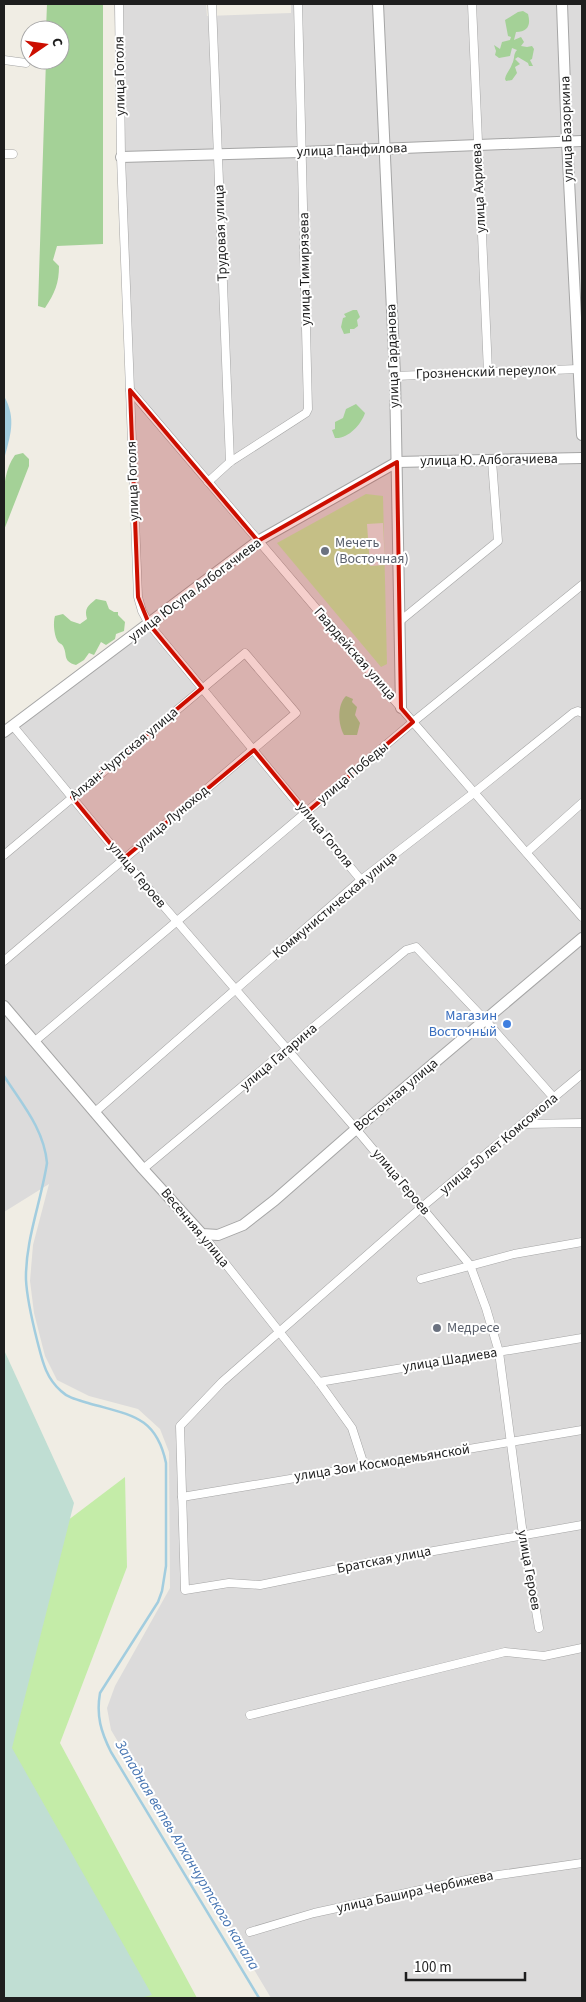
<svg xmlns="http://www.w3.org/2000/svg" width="586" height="2002" font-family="'Source Sans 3',sans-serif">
	<rect width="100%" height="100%" fill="#f0ede4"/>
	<path fill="#dcdbdb" d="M114,4h92l1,12 84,-3v-9h291v1994h-311l-160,-268 -4,-22 8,-22 55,-98 -1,-136 -9,-23 -22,-20 -49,-13 -32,-16 -12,-24 -11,-43 -4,-32 3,-36 16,-61 -45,28v-477l139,-101z"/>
	<g fill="#c4eca8">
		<path d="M366,494l17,2 4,168 -6,3 -104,-124z"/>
		<path d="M4,1406l55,121 66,-50 2,90 -67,176 137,255h-193z"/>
	</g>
	<g fill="#a4d197">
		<path d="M47,4h56v240l-46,2 -4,14 6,6c0,17 -4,27 -14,42l-7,-2 8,-246h14v-30h-14z"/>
		<path d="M523,11l5,3c3,11 0,18 -12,18l-2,8 7,-3 3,5 -3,4 6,1 5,-1 2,3 -2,10 -2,1 3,6h-4l-1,-3 -10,-6 -3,2 5,5 -5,3 2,6 -5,7 -6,1 -1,-2c1,-6 5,-9 7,-15 3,-5 1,-10 5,-14l-5,-2 -2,8 -11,2 -4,-3 1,-4 -2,-6 6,4 2,-7 8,-2 1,-3 -3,-1 -3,-16 13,-8z"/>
		<path d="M353,310h4l3,7 -3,3 1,6 -4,3h-4v4l-6,1 -3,-7 2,-9 3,-1 -2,-3z"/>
		<path d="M356,404l9,9c-4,12 -17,26 -30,25l-3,-8 3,-1v-7l8,-4 3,-9z"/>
		<path d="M23,453l6,6v7l-25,64c0,-25 -4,-54 11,-75z"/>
		<path d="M96,599l10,2 3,8 5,3h4v3l7,7 -1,9 -8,3 -1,5 -9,6 -5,-3 -7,13 -5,-2 -5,7 -8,5c-14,-4 -8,-10 -13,-19 -2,-3 -4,-2 -6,-6 -3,-6 -4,-18 -2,-24l8,-2 8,7 9,3 7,-5c-3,-11 1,-13 9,-20z"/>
		<path d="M346,696l7,3 -1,3 5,5 -2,8 5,8 -3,12h-13c-6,-11 -7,-30 2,-39z"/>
	</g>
	<path fill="#c0ded3" d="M4,1350l70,153 -62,245 140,247 -12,3h-136z"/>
	<path fill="#e6e6e6" d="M383,523l2,42 -15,1 -3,-42z"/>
	<path fill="#a2cddf" d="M4,396c13,23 6,40 0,64z"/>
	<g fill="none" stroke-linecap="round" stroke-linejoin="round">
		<path stroke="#a2cddf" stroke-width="2.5" d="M4,1076c18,28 40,53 43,87 -6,39 -22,78 -21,117 1,20 6,40 11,60 5,19 8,37 24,51 7,7 17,9 27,12 41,12 68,12 78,60v103l-4,25 -4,11 -58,91c-4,23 1,39 11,59l148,246"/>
		<g stroke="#a5a5a5" stroke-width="9">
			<g id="minor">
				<path d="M119,4l2,153 17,440 4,14 7,13 212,256"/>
				<path d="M212,4l18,458"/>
				<path d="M472,4l16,368"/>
				<path d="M4,60l22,3"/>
				<path d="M4,154h9"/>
				<path d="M395,376l183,-7"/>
				<path d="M130,390l283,332 169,195"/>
				<path d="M208,482l22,-20 76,-49 2,-4 -10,-405"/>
				<path d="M400,621l98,-80 -6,-80"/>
				<path d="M13,726l110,133 233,270 114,136 16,43 13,44 24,183 16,93"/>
				<path d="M527,852l55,-49"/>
				<path d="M4,855l241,-202 51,60 -292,248"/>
				<path d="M35,1041l378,-319 169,-137"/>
				<path d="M582,1074l-160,133 -200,175 -42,44 5,164 44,-7 31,2 117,-24 205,-36"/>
				<path d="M95,1112l266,-232 114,-88 98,-79 5,-2 4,2"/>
				<path d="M524,1124l58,-1"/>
				<path d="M143,1169l263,-219 10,-3 70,74 68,77"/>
				<path d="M202,1234l117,148 33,46 12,37"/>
				<path d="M421,1279l93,-25 68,-12"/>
				<path d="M319,1382l263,-44"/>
				<path d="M182,1497l400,-67"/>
				<path d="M250,1715l255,-63 39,4 38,-8"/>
				<path d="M250,1932l64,-19 157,-34 111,-16"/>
			</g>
		</g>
		<g stroke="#a5a5a5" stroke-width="12">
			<g id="tertiary">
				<path d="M378,4l17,372 6,332"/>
				<path d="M562,4l5,137 15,294"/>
				<path d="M121,157l181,-5 280,-11"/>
				<path d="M4,732l254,-191 139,-79 185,-4"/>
				<path d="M4,1006l139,163 59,65 16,1 25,-10 32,-25 81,-71 226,-191"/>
			</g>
		</g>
		<use href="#minor" stroke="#fff" stroke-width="8"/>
		<use href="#tertiary" stroke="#fff" stroke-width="10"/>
	</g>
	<path fill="#cc0e00" fill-opacity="0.2" stroke="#cc0e00" stroke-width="4" stroke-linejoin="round" d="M130,390l128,151 139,-79 4,246 12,14 -107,91 -52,-63 -131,109 -51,-62 130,-109 -53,-64 -11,-27z"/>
	<g fill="#6b7280" stroke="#fff" stroke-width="2">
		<circle cx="325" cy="551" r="5"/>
		<circle cx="437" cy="1328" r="5"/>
	</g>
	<circle fill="#3f7fe0" stroke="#fff" stroke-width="2" cx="507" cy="1024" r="5"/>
	<g text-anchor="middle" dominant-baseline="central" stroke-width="4" stroke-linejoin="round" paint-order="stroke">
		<g font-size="14" fill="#1e1e1e" stroke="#fff">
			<text transform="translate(120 76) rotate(-91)">улица Гоголя</text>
			<text transform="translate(567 129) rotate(-92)">улица Базоркина</text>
			<text transform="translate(352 150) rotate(-2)">улица Панфилова</text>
			<text transform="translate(479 188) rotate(-93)">улица Ахриева</text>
			<text transform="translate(221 233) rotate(-92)">Трудовая улица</text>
			<text transform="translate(305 269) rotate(-91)">улица Тимирязева</text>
			<text transform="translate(393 356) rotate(-92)">улица Гарданова</text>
			<text transform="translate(486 372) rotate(-2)">Грозненский переулок</text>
			<text transform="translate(489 460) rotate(-1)">улица Ю. Албогачиева</text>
			<text transform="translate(133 481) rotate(-92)">улица Гоголя</text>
			<text transform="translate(195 590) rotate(-37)">улица Юсупа Албогачиева</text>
			<text transform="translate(355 654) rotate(49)">Гвардейская улица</text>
			<text transform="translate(124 754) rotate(-40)">Алхан-Чуртская улица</text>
			<text transform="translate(353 773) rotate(-40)">улица Победы</text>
			<text transform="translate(172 818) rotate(-40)">улица Луноход</text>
			<text transform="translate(325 835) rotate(51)">улица Гоголя</text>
			<text transform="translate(137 875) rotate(50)">улица Героев</text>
			<text transform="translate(335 905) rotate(-40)">Коммунистическая улица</text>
			<text transform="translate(279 1057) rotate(-40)">улица Гагарина</text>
			<text transform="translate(396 1095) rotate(-40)">Восточная улица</text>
			<text transform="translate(499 1144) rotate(-40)">улица 50 лет Комсомола</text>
			<text transform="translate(401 1182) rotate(50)">улица Героев</text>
			<text transform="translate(195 1228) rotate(50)">Весенняя улица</text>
			<text transform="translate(450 1360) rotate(-9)">улица Шадиева</text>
			<text transform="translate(382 1463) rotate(-9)">улица Зои Космодемьянской</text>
			<text transform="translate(384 1560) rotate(-11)">Братская улица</text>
			<text transform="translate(529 1570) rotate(80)">улица Героев</text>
			<text transform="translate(415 1892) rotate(-12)">улица Башира Чербижева</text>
		</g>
		<g font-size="14" fill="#5b616d" stroke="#fff" text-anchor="start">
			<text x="335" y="543">Мечеть<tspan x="335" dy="16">(Восточная)</tspan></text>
			<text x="447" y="1328">Медресе</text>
		</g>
		<g font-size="14" fill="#366cbe" stroke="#fff" text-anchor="end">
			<text x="497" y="1016">Магазин<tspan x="497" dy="16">Восточный</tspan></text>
		</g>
		<g font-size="15" font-style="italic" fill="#4775b2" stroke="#fff">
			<text transform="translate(187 1855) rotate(59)">Западная ветвь Алханчуртского канала</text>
		</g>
	</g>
	<rect width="586" height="2002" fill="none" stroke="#1e1e1e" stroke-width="10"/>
	<g transform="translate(45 45) rotate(77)"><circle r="24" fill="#ffffff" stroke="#a5a5a5"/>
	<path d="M0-4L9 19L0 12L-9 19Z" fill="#cc0e00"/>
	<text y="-8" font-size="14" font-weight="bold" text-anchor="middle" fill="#1e1e1e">С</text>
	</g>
	<path d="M406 1972v8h119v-8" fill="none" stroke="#1e1e1e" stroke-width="2.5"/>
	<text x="414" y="1972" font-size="15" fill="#1e1e1e" stroke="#ffffff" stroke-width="4" paint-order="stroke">100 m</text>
</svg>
